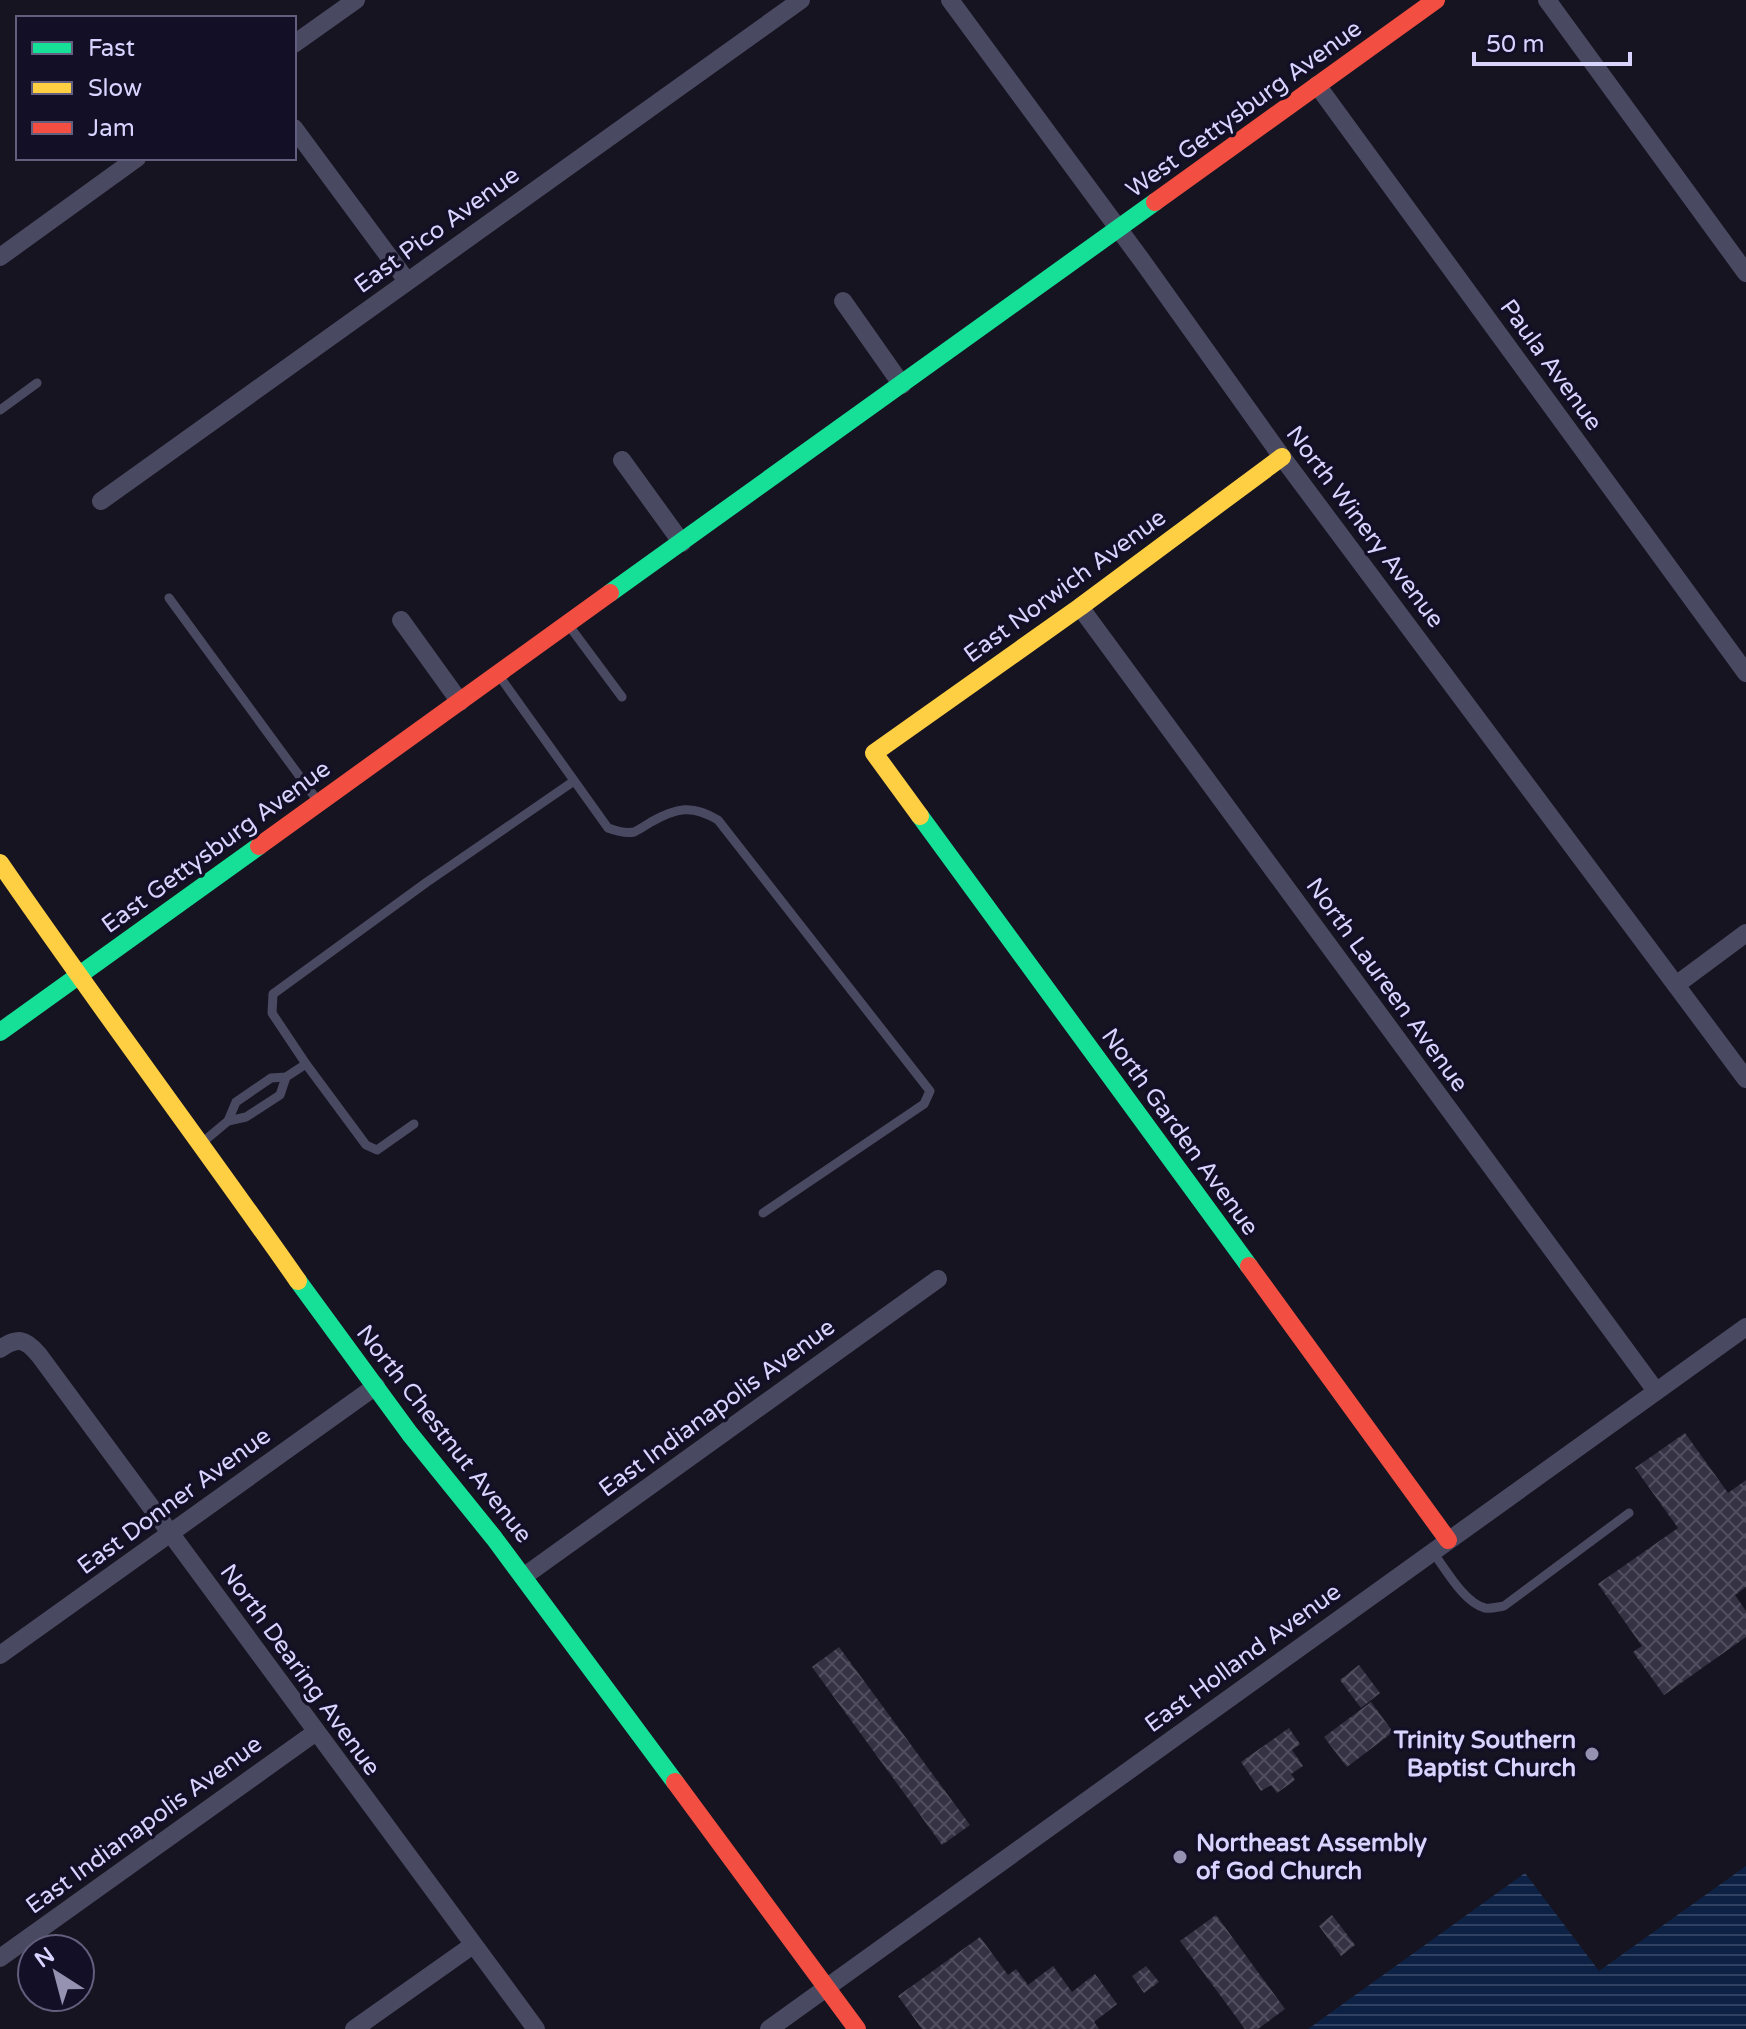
<svg xmlns="http://www.w3.org/2000/svg" width="1746" height="2029" font-family="'Varela Round',sans-serif">
	<defs>
		<pattern id="water-rules" width="6" height="5" patternUnits="userSpaceOnUse" patternTransform="scale(2)"><rect width="6" height="5" fill="#0d2144"/><path d="M0 2.5h6" fill="none" stroke="#304060"/></pattern>
		<pattern id="building-cross-hatch" width="8" height="8" patternUnits="userSpaceOnUse" patternTransform="scale(2)"><rect width="8" height="8" fill="#343243"/><path d="M0 0l8 8M0 8l8-8" fill="none" stroke="#514f5f"/></pattern>
	</defs>
	<rect width="100%" height="100%" fill="#161421"/>
	<path fill="url(#water-rules)" d="M1746,1866v163h-438l217,-156 74,98z"/>
	<g fill="url(#building-cross-hatch)">
		<path d="M1685,1433l43,60 18,-13v107l-11,8 11,16v26l-82,58 -31,-43 9,-6 -44,-62 80,-56 -43,-60z"/>
		<path d="M839,1647l131,178 -28,20 -130,-178z"/>
		<path d="M1359,1665l21,28 -19,15 -21,-28z"/>
		<path d="M1371,1702l22,30 -46,35 -23,-30z"/>
		<path d="M1289,1728l11,16 -8,6 11,16 -12,8 4,6 -18,13 -6,-8 -10,6 -20,-29z"/>
		<path d="M1216,1915l69,94 -27,20h-13l-65,-88z"/>
		<path d="M1332,1915l23,30 -14,11 -22,-30z"/>
		<path d="M980,1937l28,38 8,-6 12,16 25,-19 19,26 23,-18 22,30 -23,18 5,7h-177l-24,-33z"/>
		<path d="M1146,1966l13,16 -15,11 -12,-17z"/>
	</g>
	<g fill="none" stroke-linecap="round" stroke-linejoin="round">
		<g stroke="#4a4962" stroke-width="9">
			<path d="M0,410l37,-27"/>
			<path d="M169,598l148,202"/>
			<path d="M570,627l52,70"/>
			<path d="M500,677l108,151c8,3 17,6 26,4 5,-2 12,-7 17,-10 25,-14 41,-18 67,-2l212,271 -6,13 -161,109"/>
			<path d="M306,1064l60,81 11,5 37,-26"/>
			<path d="M228,1121l8,-19 35,-24 15,-1 20,-13 -34,-51 1,-19 154,-112 147,-101"/>
			<path d="M204,1141l24,-20 18,-4 34,-22 6,-18"/>
			<path d="M1432,1551c13,17 32,52 53,57 7,1 12,-1 19,-2l125,-93"/>
		</g>
		<g stroke="#4a4962" stroke-width="18">
			<path d="M950,0l193,262 139,195 464,622"/>
			<path d="M1547,0l199,273"/>
			<path d="M294,44l62,-44"/>
			<path d="M1317,85l429,588"/>
			<path d="M294,128l113,153"/>
			<path d="M0,257l137,-99"/>
			<path d="M843,301l59,84"/>
			<path d="M622,460l60,83"/>
			<path d="M101,501l700,-501"/>
			<path d="M1080,607l576,784"/>
			<path d="M401,620l59,82"/>
			<path d="M1676,985l70,-52"/>
			<path d="M0,1349c17,-12 25,-11 39,6l497,674"/>
			<path d="M523,1577l415,-298"/>
			<path d="M0,1655l376,-269"/>
			<path d="M0,1958l316,-226"/>
			<path d="M354,2029l119,-84"/>
			<path d="M769,2029l977,-702"/>
		</g>
		<g stroke="#16e098" stroke-width="18">
			<path d="M610,593l545,-391"/>
			<path d="M920,816l329,450"/>
			<path d="M0,1032l259,-186"/>
			<path d="M298,1281l112,153 84,104 181,244"/>
		</g>
		<g stroke="#ffcf43" stroke-width="18">
			<path d="M920,816l-46,-63 206,-146 202,-150"/>
			<path d="M0,863c97,141 200,278 298,418"/>
		</g>
		<g stroke="#f24e42" stroke-width="18">
			<path d="M1155,202l281,-202"/>
			<path d="M259,846l351,-253"/>
			<path d="M1249,1266l199,274"/>
			<path d="M675,1782l182,247"/>
		</g>
	</g>
	<g fill="#9591b1" stroke="#130f26" stroke-width="3">
		<circle cx="1592" cy="1754" r="8"/>
		<circle cx="1180" cy="1857" r="8"/>
	</g>
	<g text-anchor="middle" dominant-baseline="central" stroke-width="7" stroke-linejoin="round" paint-order="stroke">
		<g font-size="24" fill="#d9d4ff" stroke="#130f26">
			<text transform="translate(1244 109) rotate(-36)">West Gettysburg Avenue</text>
			<text transform="translate(437 230) rotate(-36)">East Pico Avenue</text>
			<text transform="translate(1551 365) rotate(54)">Paula Avenue</text>
			<text transform="translate(1365 527) rotate(53)">North Winery Avenue</text>
			<text transform="translate(1065 586) rotate(-36)">East Norwich Avenue</text>
			<text transform="translate(216 847) rotate(-36)">East Gettysburg Avenue</text>
			<text transform="translate(1387 985) rotate(54)">North Laureen Avenue</text>
			<text transform="translate(1180 1132) rotate(54)">North Garden Avenue</text>
			<text transform="translate(717 1408) rotate(-36)">East Indianapolis Avenue</text>
			<text transform="translate(444 1434) rotate(52)">North Chestnut Avenue</text>
			<text transform="translate(174 1501) rotate(-36)">East Donner Avenue</text>
			<text transform="translate(1243 1658) rotate(-36)">East Holland Avenue</text>
			<text transform="translate(300 1670) rotate(54)">North Dearing Avenue</text>
			<text transform="translate(144 1825) rotate(-36)">East Indianapolis Avenue</text>
		</g>
		<g font-size="24" font-weight="bold" fill="#d9d4ff" stroke="#130f26" text-anchor="end">
			<text x="1576" y="1740">Trinity Southern<tspan x="1576" dy="28">Baptist Church</tspan></text>
			<text x="1196" y="1843" text-anchor="start">Northeast Assembly<tspan x="1196" dy="28">of God Church</tspan></text>
		</g>
	</g>
	<rect x="16" y="16" width="280" height="144" fill="#130f26" stroke="#625e7d" stroke-width="2"/>
	<rect x="32" y="42" width="40" height="12" fill="#16e098" stroke="#625e7d" stroke-width="2"/>
	<text x="88" y="56" font-size="24" fill="#d9d4ff">Fast</text>
	<rect x="32" y="82" width="40" height="12" fill="#ffcf43" stroke="#625e7d" stroke-width="2"/>
	<text x="88" y="96" font-size="24" fill="#d9d4ff">Slow</text>
	<rect x="32" y="122" width="40" height="12" fill="#f24e42" stroke="#625e7d" stroke-width="2"/>
	<text x="88" y="136" font-size="24" fill="#d9d4ff">Jam</text>
	<g transform="translate(56 1973) rotate(324)"><circle r="38" fill="#130f26" stroke="#625e7d" stroke-width="2"/>
	<path d="M0-6L14 30L0 20L-14 30Z" fill="#9591b1"/>
	<text y="-12" font-size="22" font-weight="bold" text-anchor="middle" fill="#d9d4ff">N</text>
	</g>
	<path d="M1474 52v12h156v-12" fill="none" stroke="#d9d4ff" stroke-width="4"/>
	<text x="1486" y="52" font-size="24" fill="#d9d4ff" stroke="#130f26" stroke-width="6" paint-order="stroke">50 m</text>
</svg>
